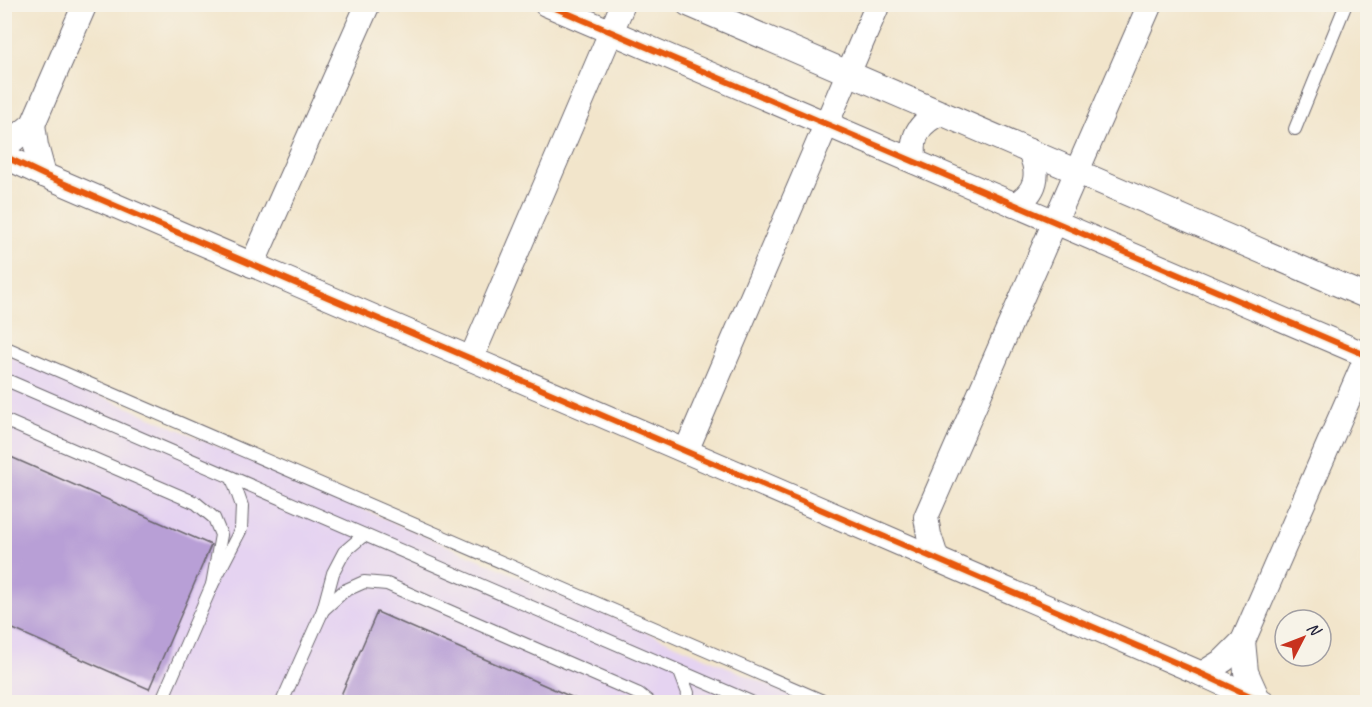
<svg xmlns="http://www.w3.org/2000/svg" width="1372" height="707" font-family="Caveat,sans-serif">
	<rect width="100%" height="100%" fill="#f7f3e8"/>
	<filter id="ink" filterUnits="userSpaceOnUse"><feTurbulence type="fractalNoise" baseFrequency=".0167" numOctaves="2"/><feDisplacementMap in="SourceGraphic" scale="12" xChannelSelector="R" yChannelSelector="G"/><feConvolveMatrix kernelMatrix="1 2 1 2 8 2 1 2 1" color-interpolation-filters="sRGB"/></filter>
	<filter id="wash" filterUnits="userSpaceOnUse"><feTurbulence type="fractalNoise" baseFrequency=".008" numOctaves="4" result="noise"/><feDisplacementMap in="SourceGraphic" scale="24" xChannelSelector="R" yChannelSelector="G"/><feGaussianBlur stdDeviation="1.35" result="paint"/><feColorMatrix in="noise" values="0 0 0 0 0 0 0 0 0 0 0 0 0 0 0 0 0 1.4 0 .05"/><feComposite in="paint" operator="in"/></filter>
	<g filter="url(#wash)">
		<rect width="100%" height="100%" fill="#f2e5cb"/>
		<path fill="#e5d3f1" d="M5,354l803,348h-803z"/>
		<g id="blocks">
			<g fill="#b89fd6">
				<path d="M4,454l207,91 -62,144 -145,-64z"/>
				<path d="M377,612l206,90h-245z"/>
			</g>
		</g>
	</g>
	<g filter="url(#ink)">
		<use href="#blocks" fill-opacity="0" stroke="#6b666d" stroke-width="1.5"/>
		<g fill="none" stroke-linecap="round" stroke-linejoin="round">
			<g stroke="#6b666d" stroke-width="14">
				<g id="lane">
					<path d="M1295,129l51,-125"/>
					<path d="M4,347l821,355"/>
					<path d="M4,379l747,323"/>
					<path d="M4,420l192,83 18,15 7,17 -9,50"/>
					<path d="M323,610l21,-19 20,-9 23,2 252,110 10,8"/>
					<path d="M680,672l8,21 -1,9"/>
					<path d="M161,702l51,-117 29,-56 1,-23 -10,-28"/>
					<path d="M282,702l41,-92 10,-37 11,-21 20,-17"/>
				</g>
			</g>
			<g stroke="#6b666d" stroke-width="26">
				<g id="street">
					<path d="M546,4l822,352"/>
					<path d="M688,4l680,293"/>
					<path d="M33,124l3,22 8,29"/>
					<path d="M4,145l8,-4 21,-17 52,-120"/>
					<path d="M4,156l40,19 841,362 317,137 61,28"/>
					<path d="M915,162c-5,-24 3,-39 26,-49"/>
					<path d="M1014,205c23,-12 27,-32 15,-54"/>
					<path d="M252,265l116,-261"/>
					<path d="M471,359l152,-355"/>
					<path d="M686,451l192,-447"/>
					<path d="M937,560l-8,-25 -3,-18 224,-513"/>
					<path d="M1243,641l3,31 13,29"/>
					<path d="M1202,674l22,-14 19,-19 125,-287"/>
				</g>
			</g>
			<use href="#lane" stroke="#fff" stroke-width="12"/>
			<use href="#street" stroke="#fff" stroke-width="24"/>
			<g stroke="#f7f3e8" stroke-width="10">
				<g id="cycleway">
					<path d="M546,4l822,352"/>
					<path d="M4,156l40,19 841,362 317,137 61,28"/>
				</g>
			</g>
			<use href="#cycleway" stroke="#e8590c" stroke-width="6"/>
		</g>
	</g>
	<rect width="1372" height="707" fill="none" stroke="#f7f3e8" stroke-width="24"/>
	<g transform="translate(1303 638) rotate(48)"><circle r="28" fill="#f7f3e8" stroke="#a29fa3" stroke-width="1.5"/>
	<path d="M0-4.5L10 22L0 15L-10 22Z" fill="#c8321e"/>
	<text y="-9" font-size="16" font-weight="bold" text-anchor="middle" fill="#22223b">N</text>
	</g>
</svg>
